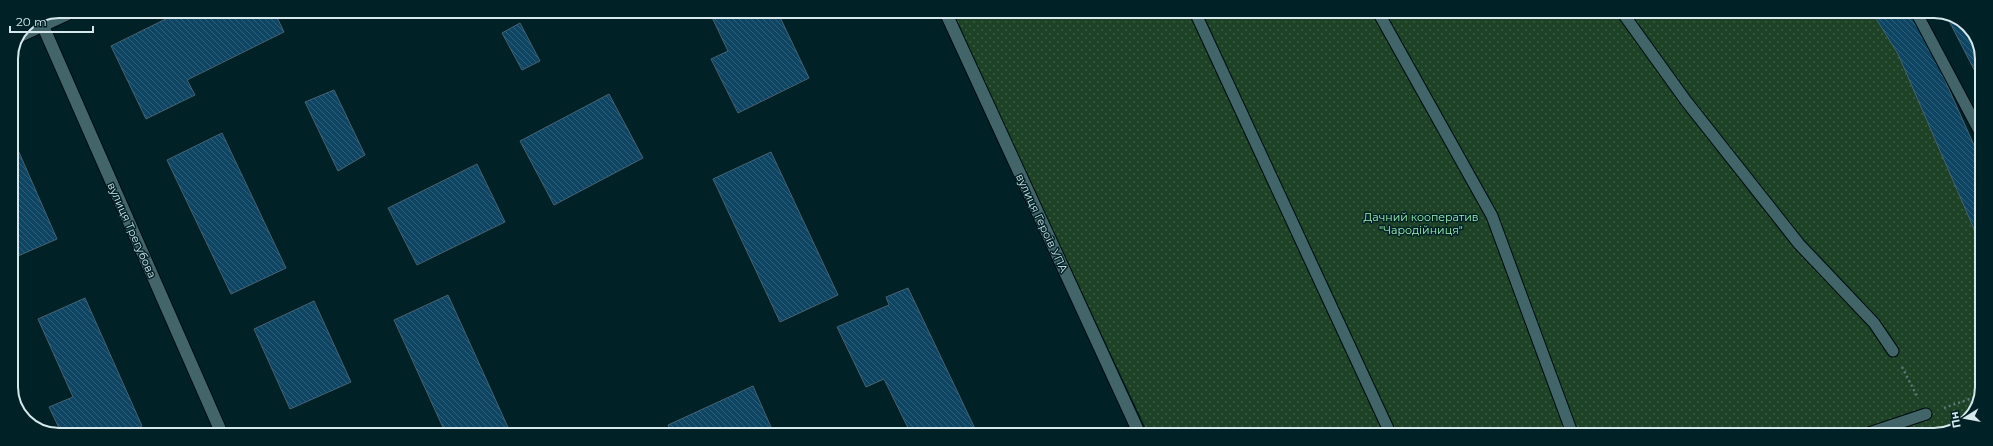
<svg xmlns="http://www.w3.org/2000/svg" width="1993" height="446" font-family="Montserrat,sans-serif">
	<defs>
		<pattern id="green-dots" width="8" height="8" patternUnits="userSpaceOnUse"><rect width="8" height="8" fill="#1d4226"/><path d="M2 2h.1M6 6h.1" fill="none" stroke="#3d5d46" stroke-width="1.8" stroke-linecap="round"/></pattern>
		<pattern id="building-back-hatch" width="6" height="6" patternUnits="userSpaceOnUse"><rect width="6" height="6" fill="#0d4562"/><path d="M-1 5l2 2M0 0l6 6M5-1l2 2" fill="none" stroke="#2f6079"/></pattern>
	</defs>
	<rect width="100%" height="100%" fill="#002227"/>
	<path fill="url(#green-dots)" d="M949,11l940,1 33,54 60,136 -1,195 -18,28 -29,10h-785z"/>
	<g fill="url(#building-back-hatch)" stroke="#486172">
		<path d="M182,11h92l10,21 -97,48 8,15 -49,24 -35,-73z"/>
		<path d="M709,11h68l32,67 -71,35 -27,-54 17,-8z"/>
		<path d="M1872,12h37l17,26 56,125 -1,82 -83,-191z"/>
		<path d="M1945,13l25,15 12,28v29z"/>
		<path d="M520,23l20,38 -18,9 -20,-37z"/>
		<path d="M334,90l31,65 -27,16 -33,-69z"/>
		<path d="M609,94l34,64 -89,47 -34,-64z"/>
		<path d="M222,133l64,135 -55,26 -64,-134z"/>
		<path d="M11,134l46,105 -46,20z"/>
		<path d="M771,152l67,143 -58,27 -67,-143z"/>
		<path d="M477,164l28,58 -88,43 -29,-57z"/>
		<path d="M908,288l70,147 -67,-1 -27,-55 -18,8 -29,-60 52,-22 -3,-8z"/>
		<path d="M448,295l63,139h-65l-52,-114z"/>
		<path d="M85,298l57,128 -19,8h-61l-13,-27 24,-10 -35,-78z"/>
		<path d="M314,301l37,81 -61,27 -36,-80z"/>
		<path d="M753,386l21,48h-102l-4,-9z"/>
	</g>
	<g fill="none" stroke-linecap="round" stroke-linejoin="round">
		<g stroke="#000a0e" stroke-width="13">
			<g id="lane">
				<path d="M1195,12l196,423"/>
				<path d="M1378,12l114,204 79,214 3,5"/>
				<path d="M1622,12l64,89 113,143 75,79 19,28"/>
				<path d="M1916,12l66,124"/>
				<path d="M1863,435l63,-21"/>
			</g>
		</g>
		<g stroke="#000a0e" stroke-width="14">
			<g id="street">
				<path d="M945,11l195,424"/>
				<path d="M43,26l179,408"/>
				<path d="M20,36l54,-25"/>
			</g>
		</g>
		<g stroke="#5c787c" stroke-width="2.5" stroke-dasharray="2 3" stroke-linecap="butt">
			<path d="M1902,367l15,29"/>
			<path d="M1944,408l37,-13"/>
		</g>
		<use href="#lane" stroke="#42656a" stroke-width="11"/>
		<use href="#street" stroke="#42656a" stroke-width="12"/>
	</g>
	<g text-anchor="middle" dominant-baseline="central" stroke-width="3" stroke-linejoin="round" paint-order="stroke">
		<g font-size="11" fill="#9ef2b0" stroke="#002227">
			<text x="1421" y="217">Дачний кооператив<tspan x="1421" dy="13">"Чародійниця"</tspan></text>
		</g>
		<g font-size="11" fill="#d5e8eb" stroke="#002227">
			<text transform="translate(1042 223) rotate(65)">вулиця Героїв УПА</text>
			<text transform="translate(132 230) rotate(66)">вулиця Трегубова</text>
		</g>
	</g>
	<path d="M0 0H1993V446H0ZM59 18H1934A41 41 0 0 1 1975 59V387A41 41 0 0 1 1934 428H59A41 41 0 0 1 18 387V59A41 41 0 0 1 59 18Z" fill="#002227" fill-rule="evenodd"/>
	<path fill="none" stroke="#d5e8eb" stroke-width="2" d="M59 18H1934A41 41 0 0 1 1975 59V387A41 41 0 0 1 1934 428H59A41 41 0 0 1 18 387V59A41 41 0 0 1 59 18Z"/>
	<g transform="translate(1965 418) rotate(259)" stroke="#002227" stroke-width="3" paint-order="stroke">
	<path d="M0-3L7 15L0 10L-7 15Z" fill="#d5e8eb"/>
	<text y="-6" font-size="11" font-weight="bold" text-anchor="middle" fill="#d5e8eb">Пн</text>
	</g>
	<path d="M10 26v6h83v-6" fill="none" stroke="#d5e8eb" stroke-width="2"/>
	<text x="16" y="26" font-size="12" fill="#d5e8eb" stroke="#002227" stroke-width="3" paint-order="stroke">20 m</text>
</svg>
